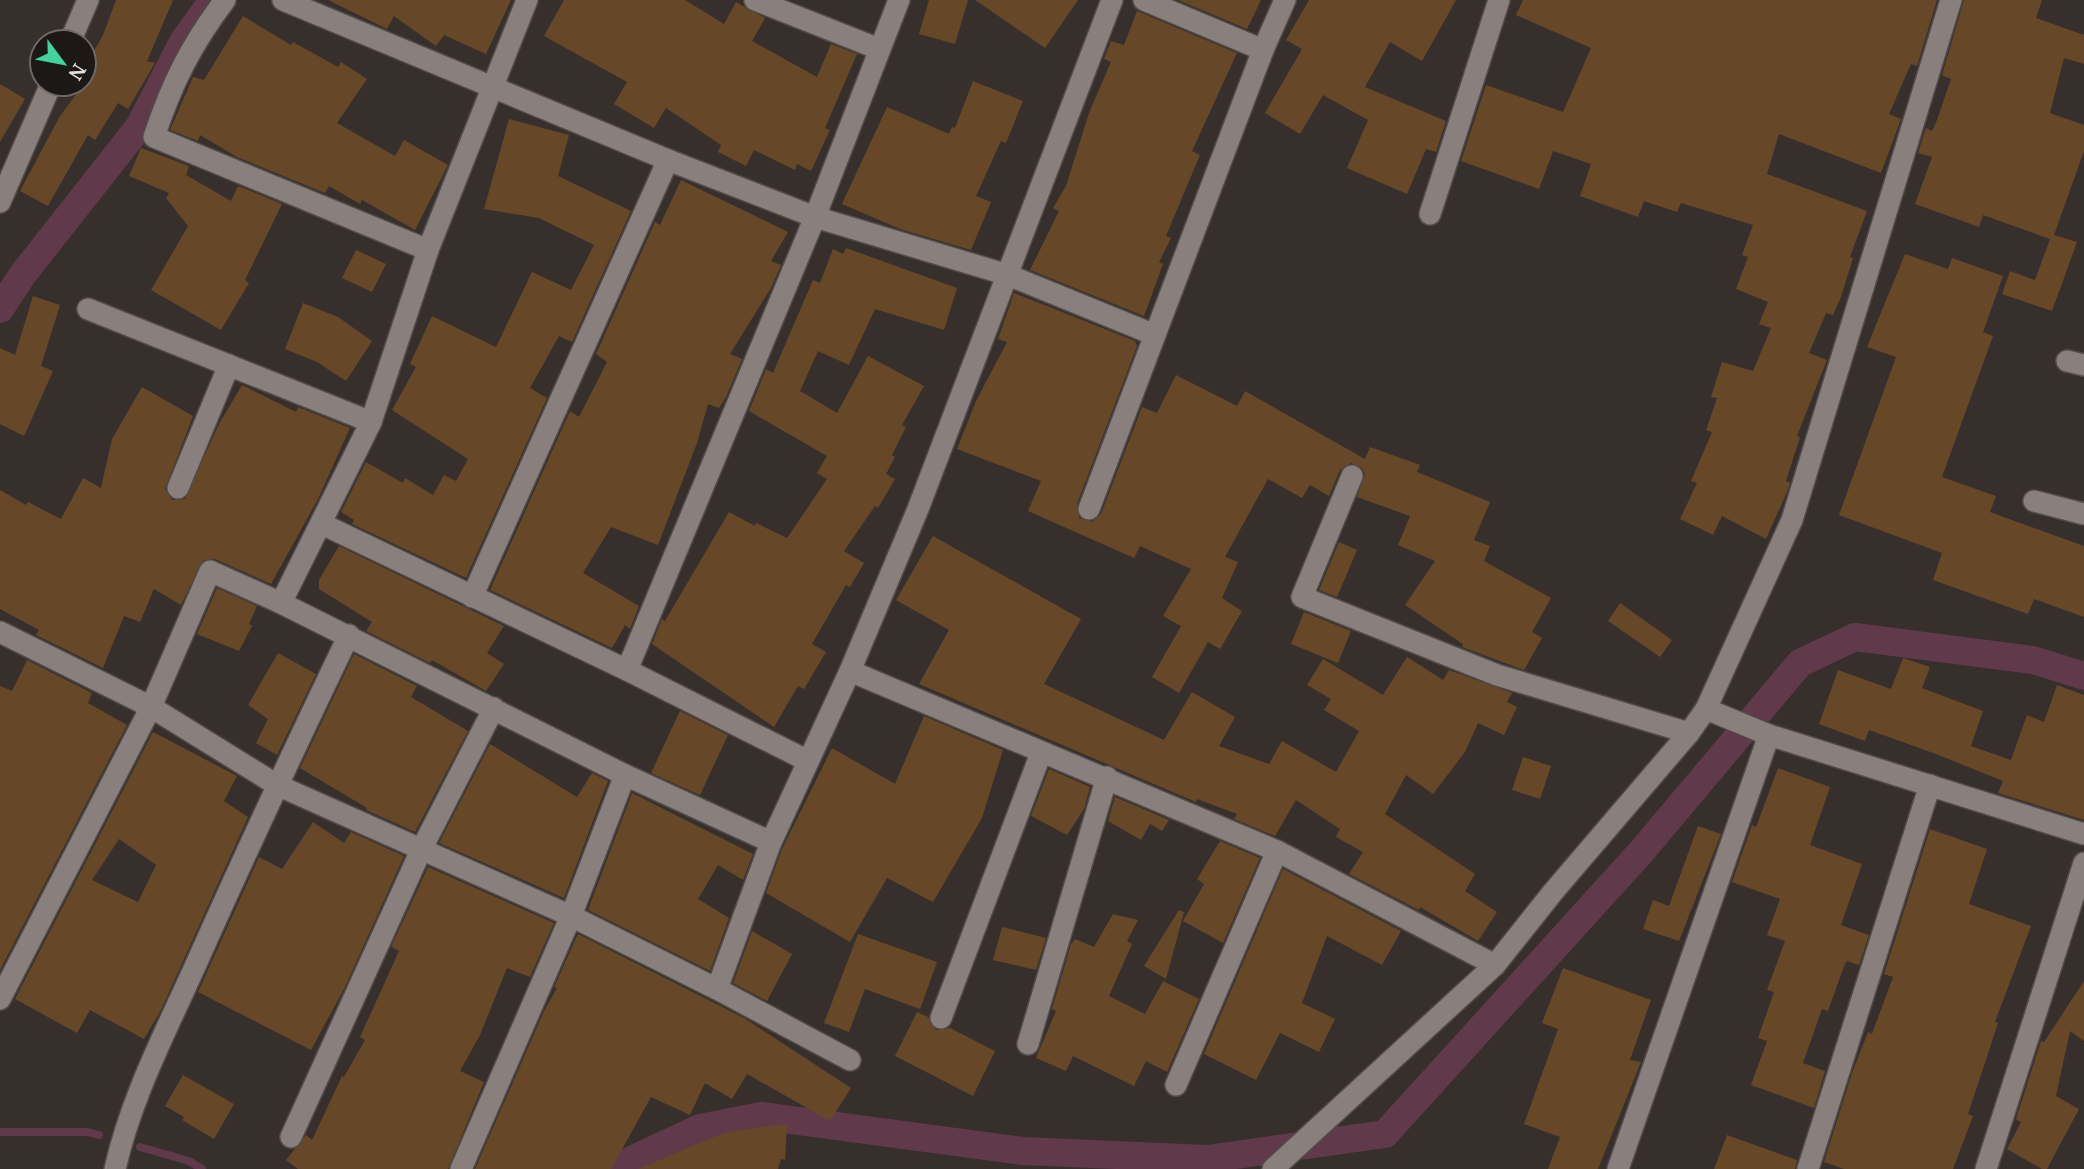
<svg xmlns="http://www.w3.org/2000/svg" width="2084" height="1169" font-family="'Noto Serif',serif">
	<rect width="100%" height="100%" fill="#372f2c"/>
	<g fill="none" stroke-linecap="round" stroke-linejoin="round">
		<g stroke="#60394b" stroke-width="8">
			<path d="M0,1132h88l11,3"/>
			<path d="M140,1147l49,14 13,8"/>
		</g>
		<g stroke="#60394b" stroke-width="28">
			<path d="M0,309l23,-35 116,-147 44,-85 30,-42"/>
			<path d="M612,1169l88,-41 61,-12 262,35 184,8 178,-25 256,-282 159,-189 55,-26 178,23 51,16"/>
		</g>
	</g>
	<g fill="#664829" fill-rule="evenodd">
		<path d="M116,0h57l-26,61 8,2 -27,46 -10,-6 -23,37 -7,-5 -40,71 -28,-15 40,-75 24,-32v-15l19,-34z"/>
		<path d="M328,0h183l-25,54 -42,-19 -8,11 -42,-30 -7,13z"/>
		<path d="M564,0h121l39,24 12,-22 29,16 -13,23 65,36 14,-33 26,10 -32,74 5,2 -19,41 -14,-7 -2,6 -41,-20 -8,16 -28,-14 3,-7 -55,-37 -12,20 -40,-24 13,-22 -83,-46z"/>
		<path d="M929,0h39l-13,44 -36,-10z"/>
		<path d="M975,0h103l-33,48z"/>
		<path d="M1178,0h83l-14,29z"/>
		<path d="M1309,0h147l-34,61 -32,-19 -25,45 81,34 -10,31 -10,-3 -19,45 -60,-26 21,-48 -45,-25 -23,39 -35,-21 37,-64 -16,-9z"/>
		<path d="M1523,0h414l-20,66 -6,-2 -22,50 12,5 -20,54 -102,-39 -12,40 100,37 -17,46 3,1 -12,39 -8,18 -7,-2 -17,40 18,7 -30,76 3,1 -14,44 4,2 -3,9 -21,47 -44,-23 -9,19 -33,-16 17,-36 -6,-2 21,-49 -6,-2 11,-32 -6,-1 11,-35 31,9 18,-43 -12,-4 9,-22 -32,-13 12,-32 -6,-2 11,-30 -72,-22 -4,9 -33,-11 -6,16 -58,-21 11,-32 -38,-13 -14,38 -78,-28 25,-76 77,27 28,-64 -75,-33z"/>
		<path d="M1964,0h78l-6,18 48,17v29l-20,-6 -14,55 34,12v26l-30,84 23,7 -25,69 -50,-17 8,-23 25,9 15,-41 -67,-24 -4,12 -64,-23 17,-47 -14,-4 8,-25 6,3 5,-11 14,-41 -9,-4z"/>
		<path d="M1137,11l100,42 -45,98 8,4 -34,81 5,2 -12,24 4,2 -19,52 -114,-46 29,-59 -6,-3 13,-22 23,-73 22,-51 -7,-3 7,-18 13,4z"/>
		<path d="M243,16l48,29 2,-3 45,25 3,-5 26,17 -30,44 58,33 9,-16 44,25 -33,65 -53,-30 -2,4 -31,-18 -4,7 -88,-36 -37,-22 -2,6 -28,-11 23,-53 11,3z"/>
		<path d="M973,81l50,20 -17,42 -5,-2 -25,55 15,6 -20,48 -71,-21 -58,-25 45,-97 62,27 3,-7 3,1z"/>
		<path d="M0,84l25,15 -25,43z"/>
		<path d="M509,119l60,16 -11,41 73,35 -59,131 -13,-6 -29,52 17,10 -81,180 -114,-54 2,-4 -13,-8 25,-50 37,21 2,-5 28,17 11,-20 12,6 12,-22 -76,-49 24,-43 -6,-3 22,-48 64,31 36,-75 39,18 23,-45 -55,-27 -55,-9z"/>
		<path d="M141,148l48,18 -3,9 45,26 7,-15 44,18 -37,76 4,3 -28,47 -70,-40 37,-64 -22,-28 3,-5 -40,-17z"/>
		<path d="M681,180l107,52 -17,29 10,4 -10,23 -41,66 12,5 -16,38 -7,11 -11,-4 -11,39 -39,102 -47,-18 -28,46 56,33 -9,23 -5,-4 -13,23 -122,-58 80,-179 9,6 28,-55 -11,-8 59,-132 5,3z"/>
		<path d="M846,248l111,40 -13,42 -69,-21 -26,56 -31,-14 -18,40 37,22 31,-57 56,30 -22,39 4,2 -14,28 3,2 -9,17 9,5 -17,29 -3,-2 -31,45 20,12 -14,24 -4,-2 -34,59 14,8 -22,37 -6,-3 -24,41 -122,-83 10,-25 3,2 64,-109 26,14 1,-3 31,15 40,-59 -10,-6 10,-17 -78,-45 17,-42 7,4 40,-93 7,3 13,-34 10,5z"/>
		<path d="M356,250l30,14 -14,28 -30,-14z"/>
		<path d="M1905,254l43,15 4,-11 51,18 -20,56 10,4 -51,141 54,19 -6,16 94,34v71l-50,-18 -6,15 -95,-34 9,-27 -103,-38 57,-158 -29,-10z"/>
		<path d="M1014,293l121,48 2,5 -60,158 2,14 13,4 9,-8 41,-107 15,6 19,-38 61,31 8,-15 120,68 5,-12 50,18 -3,7 73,30 -16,38 16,6 -6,15 67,37 -19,34 10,6 -18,32 -62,-23 1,-3 -58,-39 30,-44 -37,-16 12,-29 -53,-19 8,-23 -3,-6 -11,-5 -11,7 -11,26 -19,-11 -8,13 -34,-19 -43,78 13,5 -16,36 20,13 -22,38 -12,-7 -29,51 -27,-16 29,-51 -18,-10 28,-47 -51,-23 -6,12 -106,-47 13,-30 -84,-32 19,-48 31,-59 -9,-3z"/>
		<path d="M33,296l27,9 -19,61 12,5 -29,65 -24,-12v-76l15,7z"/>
		<path d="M303,303l35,14 34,24 -26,40 -29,-19 -32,-13z"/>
		<path d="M242,385l54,27 2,-5 52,21 -32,71 -47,85 -56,-25 -12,1 -22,45 -27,-16 -14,33 -16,-6 -21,52 -67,-33 3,-5 -39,-21v-119l26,15 2,-3 33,17 22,-41 18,10 11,-49 30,-52 51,29 -28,73 7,11 13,-1 34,-75z"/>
		<path d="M933,536l148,83 -37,65 120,56 28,-48 43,25 -16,29 50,18 13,-23 54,31 23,-41 -35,-21 7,-11 -24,-14 16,-26 60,36 24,-38 36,23 6,-10 63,23 -5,9 10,5 -13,28 -26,-12 -13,29 -32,42 -27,-19 -21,39 90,60 -10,17 32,21 -19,29 -58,-34 -1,3 -70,-36 14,-22 -27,-15 4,-8 -44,-29 -21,36 -41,-17 3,-5 -40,-15 -1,3 -277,-118 30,-54 -53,-30z"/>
		<path d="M1339,542l18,8 -20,47 -18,-7z"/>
		<path d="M339,546l165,80 -17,27 17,11 -18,27 -54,-31 -2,3 -64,-32 6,-9 -53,-33v-9z"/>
		<path d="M217,588l40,18 -8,18 3,2 -13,25 -42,-17z"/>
		<path d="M1620,603l52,37 -12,17 -52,-36z"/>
		<path d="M1304,612l47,19 -13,32 -47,-19z"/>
		<path d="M278,653l38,21 -39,81 -21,-12 12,-24 -20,-14z"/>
		<path d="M354,654l63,32 -6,11 57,34 -53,101 -49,-22 1,-2 -67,-40z"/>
		<path d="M1903,658l27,9 -8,21 61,23 -12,35 40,14 16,-45 17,7 13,-37 27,10v125l-86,-27 5,-12 -67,-27 -67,-24 -4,11 -46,-17 19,-54 53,19z"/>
		<path d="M27,660l65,33 -4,10 39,22 -127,245v-284l12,5z"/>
		<path d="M680,711l48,24 -28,60 -49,-22z"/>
		<path d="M924,716l79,34 -21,68 -49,84 -46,-24 -37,64 -84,-49 16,-44 50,-101 63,36z"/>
		<path d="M153,732l84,44 -13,25 24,16 -87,193 -17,29 -54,-29 -13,23 -62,-34zM119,839l37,26 -18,37 -46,-22z"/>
		<path d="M490,744l87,53 15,-24 16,8 -44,117 -125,-55z"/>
		<path d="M1523,757l28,9 -11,33 -28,-9z"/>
		<path d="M1778,768l52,19 -20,58 52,19 -21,61 28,10 -10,30 -12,-4 -3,5 -16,45 -6,-2 -19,54 22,8 -11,37 -63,-23 16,-44 -9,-3 16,-46 -7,-2 18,-49 -18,-6 13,-36 -48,-17 20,-57 4,2z"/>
		<path d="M1049,769l41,18 -6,22 -17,26 -36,-19z"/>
		<path d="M632,793l121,61 -10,26 -25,-15 -20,34 31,19 -19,53 -122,-61z"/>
		<path d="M1115,797l54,23 -7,11 -12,-7 -9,16 -33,-19z"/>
		<path d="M313,822l31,21 7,-11 53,24 -59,131 -34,63 -113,-58 61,-135 23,12z"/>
		<path d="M1698,826l23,8 -42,107 -36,-12 10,-29 16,6z"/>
		<path d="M1930,829l57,20 -18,55 62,22 -36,96 3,1 -30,91 5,2 -20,53h-109l-20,-7 28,-89 16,-41 4,2 21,-57 -9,-3z"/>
		<path d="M1220,841l40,17 -37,85 -40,-22 21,-37 -7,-5z"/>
		<path d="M428,867l126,56 -24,54 -23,-9 -27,67 -20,36 24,11 -36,87h-150l-12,-9 20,-25 6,5 30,-64 2,1 21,-37 -5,-3 39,-86 -8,-4z"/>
		<path d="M1283,869l118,62 -19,34 -55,-29 -25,67 33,16 -16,33 -39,-19 -24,47 -52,-26z"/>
		<path d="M1179,910l5,2 -18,67 -22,-13z"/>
		<path d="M1113,914l25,6 -11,21 5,3 -23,52 36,18 18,-33 36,18 -32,73 -21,-11 -12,25 -61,-30 -7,15 -30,-13 20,-47 -4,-2 19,-65 4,-5 19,8z"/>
		<path d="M1002,927l44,11 -10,32 -43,-10z"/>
		<path d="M752,931l40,23 -25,47 -34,-18z"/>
		<path d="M578,934l166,84 107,70 -21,33 -83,-47 -15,25 -27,-16 -15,32 -39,-18 -40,72h-136l69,-158 13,-23 -3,-1z"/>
		<path d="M858,934l79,28 -17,47 -55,-20 -16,43 -25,-9z"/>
		<path d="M1563,968l88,32 -21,60 11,2 -43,107h-50l12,-32 -36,-13 34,-95 -16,-6z"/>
		<path d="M2084,981v60l-14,-10 -14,65 23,13 -32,60h-5l-35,-20 14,-27 -5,-3 25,-78 3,1z"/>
		<path d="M917,1012l11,5 8,13 14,-2 45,23 -22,45 -78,-40z"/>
		<path d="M183,1075l51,29 -20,35 -32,-19 2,-3 -19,-11z"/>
		<path d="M787,1124l-2,36 -4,-1 -3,10h-140l88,-37z"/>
		<path d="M1727,1135l70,25 -2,9h-81z"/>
	</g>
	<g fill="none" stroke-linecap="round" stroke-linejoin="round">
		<g stroke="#514b49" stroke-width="24">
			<g id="street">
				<path d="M225,0c-34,45 -53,83 -71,137l274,113"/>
				<path d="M283,0l385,160 147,57 84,-217"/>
				<path d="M755,0l124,49"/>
				<path d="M1144,0l119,50"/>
				<path d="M70,42l18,-42"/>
				<path d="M0,202l51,-118"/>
				<path d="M1430,214l69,-214"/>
				<path d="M88,309l283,113"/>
				<path d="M2067,361l17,4"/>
				<path d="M1352,476l-50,121 195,78 192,58"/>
				<path d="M178,488l51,-123"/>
				<path d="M2034,501l50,13"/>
				<path d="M1089,509l174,-459 22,-50"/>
				<path d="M322,524l305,146 181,91"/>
				<path d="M472,597l196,-437"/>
				<path d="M281,603l344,172 146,67"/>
				<path d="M0,632l151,75 126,78 294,131 146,73 54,-147 79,-171 68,-162 194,-509"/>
				<path d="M627,670l188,-453 193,58 147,60"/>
				<path d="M850,671l427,180 218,114"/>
				<path d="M1706,709l63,26 315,99"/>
				<path d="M717,989l133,71"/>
				<path d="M0,999l151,-292 59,-136 71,32 90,-181 57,-172 99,-250"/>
				<path d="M941,1018l100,-265"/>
				<path d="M1028,1044l79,-267"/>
				<path d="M1176,1085l101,-234"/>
				<path d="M291,1137l131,-289 72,-140"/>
				<path d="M115,1169c16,-72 52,-140 82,-207 49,-110 100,-219 152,-327"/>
				<path d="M461,1169l110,-253 54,-141"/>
				<path d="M1273,1169l222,-204 58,-73 136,-159 17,-24 86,-189 159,-520"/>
				<path d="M1618,1169l151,-434"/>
				<path d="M1808,1169l122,-384"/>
				<path d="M1986,1169l98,-306"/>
			</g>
		</g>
		<use href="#street" stroke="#89807d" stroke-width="21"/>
	</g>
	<g transform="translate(63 63) rotate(122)"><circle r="33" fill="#1c1817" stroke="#6c6866" stroke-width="2"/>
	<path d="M0-5L12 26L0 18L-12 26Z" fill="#41d4a1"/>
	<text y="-10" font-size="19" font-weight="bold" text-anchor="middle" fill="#e4dfdd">N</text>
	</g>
</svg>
